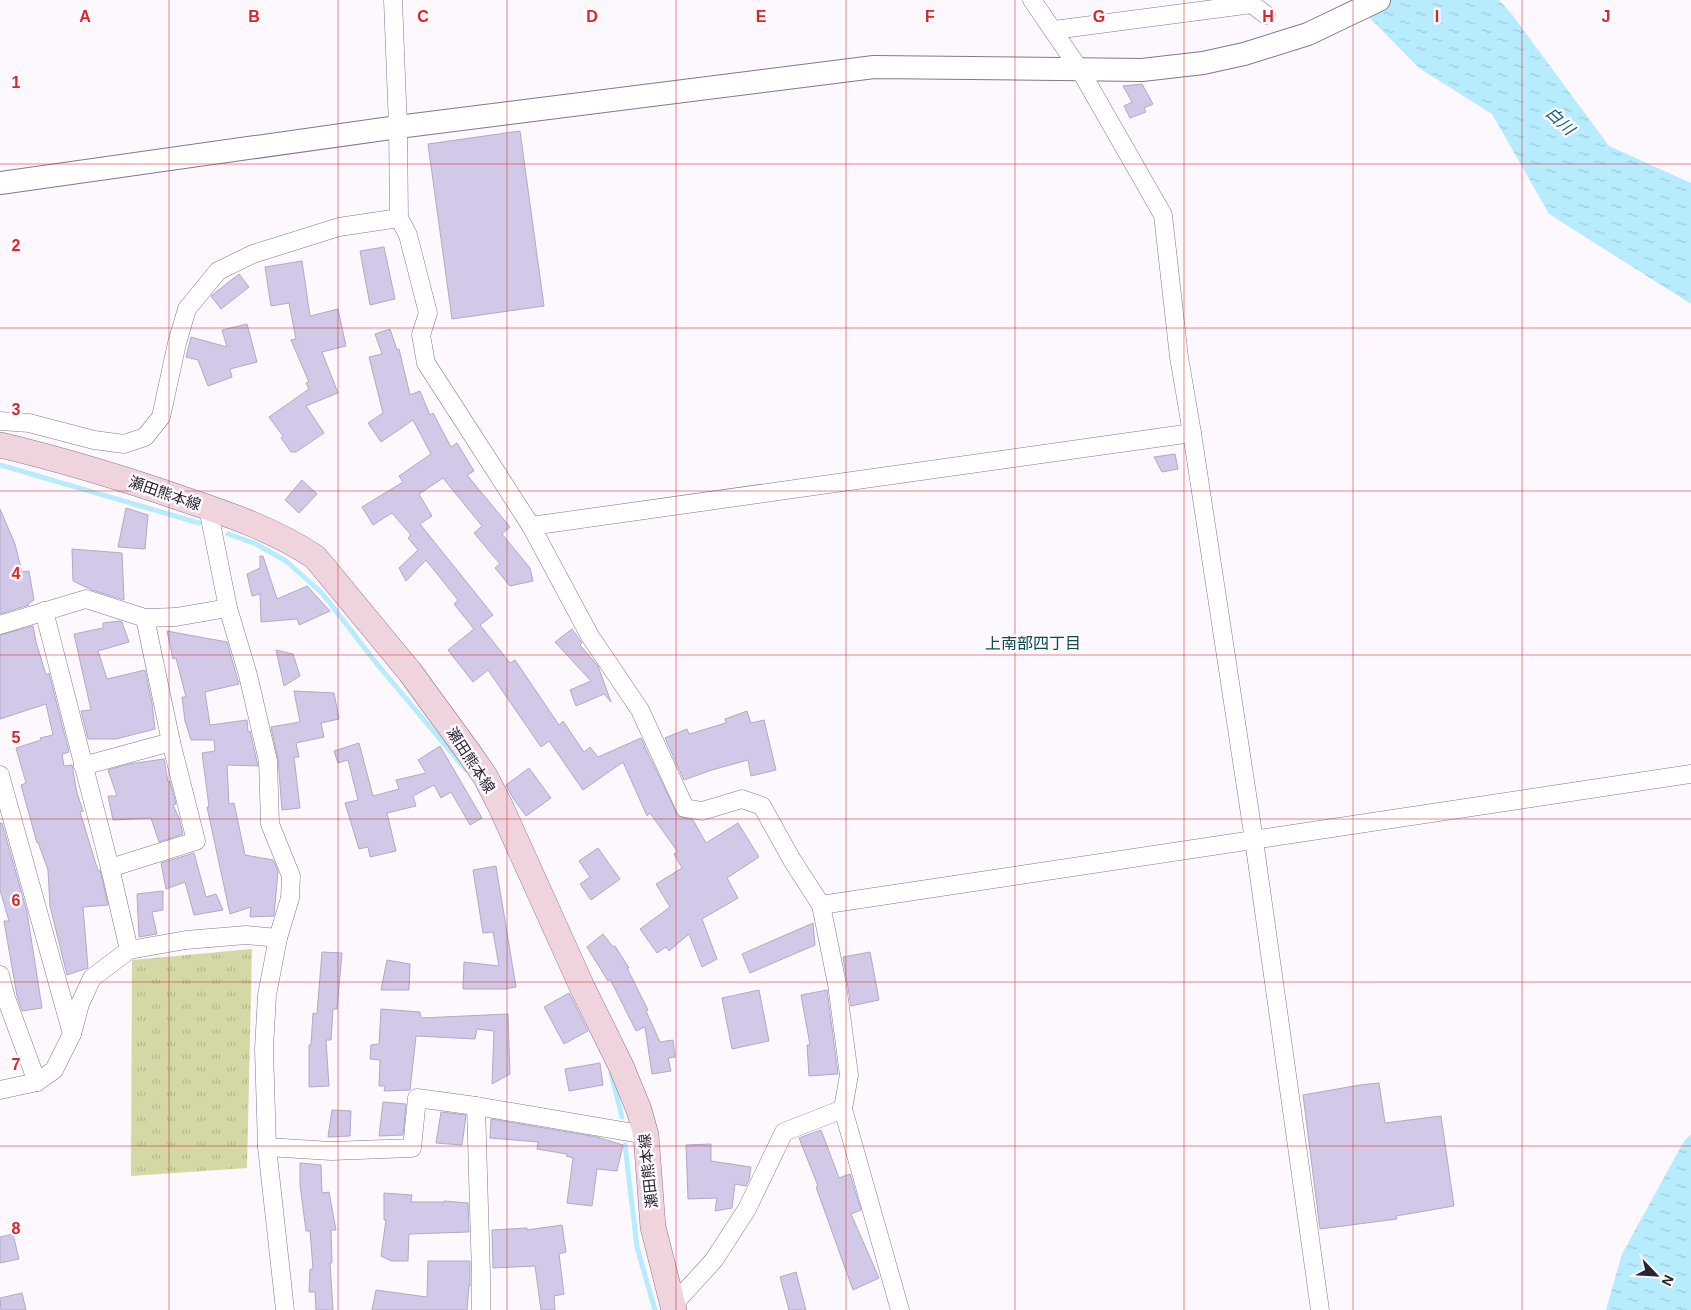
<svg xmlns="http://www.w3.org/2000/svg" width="1691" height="1310" font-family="Helvetica,'Noto Sans JP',sans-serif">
	<defs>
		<pattern id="grass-tufts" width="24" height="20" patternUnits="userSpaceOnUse" patternTransform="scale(1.25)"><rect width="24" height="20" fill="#d3d8a4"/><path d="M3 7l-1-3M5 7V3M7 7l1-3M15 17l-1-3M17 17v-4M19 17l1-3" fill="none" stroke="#b5b98e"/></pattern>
		<pattern id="water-ripples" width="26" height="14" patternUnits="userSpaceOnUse" patternTransform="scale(1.25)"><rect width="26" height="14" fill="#b6ecfe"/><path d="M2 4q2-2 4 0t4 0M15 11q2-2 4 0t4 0" fill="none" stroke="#9dcada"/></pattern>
	</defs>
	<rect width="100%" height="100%" fill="#fcf8fe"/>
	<path fill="url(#grass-tufts)" d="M252,949l-5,219 -116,8 1,-216z"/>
	<g fill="url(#water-ripples)">
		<path d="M1352,0h147l12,13 98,133 82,37v121l-142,-90 -57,-100 -73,-46z"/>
		<path d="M1691,1134v176h-85l16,-56 62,-113z"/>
	</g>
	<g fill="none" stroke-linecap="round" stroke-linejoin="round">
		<g stroke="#b6ecfe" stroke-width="5">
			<path d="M0,465l199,58"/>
			<path d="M228,534l28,10 30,17 36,32 55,71 89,106"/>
			<path d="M611,1073l11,44"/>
			<path d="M625,1145l12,102 18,63"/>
		</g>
	</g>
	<g fill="#d2c8e7" stroke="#b2a9c6">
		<path d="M1142,84l11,20 -9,4 2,4 -16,6 -6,-12 8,-4 -9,-16z"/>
		<path d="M520,131l24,175 -92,13 -24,-175z"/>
		<path d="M384,247l11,52 -25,6 -10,-54z"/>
		<path d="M302,261l8,55 28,-7 8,37 -24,6 16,41 -32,13 18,27 -28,19h-5l-10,-14 2,-2 -14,-19 40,-28 -3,-6 3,-1 -18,-42 5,-1 -7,-36 -18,3 -6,-39z"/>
		<path d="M239,274l10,13 -28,22 -10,-13z"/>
		<path d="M247,324l10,38 -27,7 2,8 -24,9 -10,-26 -12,-3 5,-20 36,10 -5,-17z"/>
		<path d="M390,329l7,21 2,-1 11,46 10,-4 10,24 3,-2 18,34 6,-4 17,28 -7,4 43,52 -8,7 28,34 3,13 -23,5 -15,-18 5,-4 -26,-31 8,-7 -39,-48 -24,16 13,22 -12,8 73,91 -13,10 30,38 5,-3 44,65 4,-4 21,31 6,-5 8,10 43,-19 4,8 -2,2 2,-1 33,69 15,4 13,23 32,-20 21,34 -32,21 11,20 -36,21 15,40 -15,8 -13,-33 -20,17 -3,-4 -9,6 -17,-24 30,-22 -14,-23 26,-16 -8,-14 4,-2 -28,-39 -3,3 -24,-54 -40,28 -34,-49 -8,6 -53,-77 -15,12 -25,-32 26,-21 -20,-25 4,-4 -32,-40 -20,21 -7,-13 19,-18 -10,-12 3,-3 -19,-22 -19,12 -11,-18 41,-25 -4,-6 32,-22 -18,-34 -32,22 -13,-19 15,-10 -14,-56 13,-3 -7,-20z"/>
		<path d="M1175,454l3,15 -16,3 -8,-15z"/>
		<path d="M302,480l15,14 -18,19 -14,-13z"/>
		<path d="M126,508l22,7 -3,34 -27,-2z"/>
		<path d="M0,509l15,35 7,28 7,-1 5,29 -6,4 1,1 -29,9z"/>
		<path d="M72,549l50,4 2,47 -32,-10 -19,-9z"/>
		<path d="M260,556h3l14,43 30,-13 23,25 -31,14 -2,-6 -36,3 -1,-28 -8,2 -5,-22 13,-6z"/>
		<path d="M120,621l2,1 7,20 -31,9 9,28 38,-9 7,33 3,26 -39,10h-28l-7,-28 10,-1 -17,-76 29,-6v-5z"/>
		<path d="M33,626l3,16 10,33 3,-2 20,79 -7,2 2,12 8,-1 5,28 6,18 -3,1 18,59 2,-1 8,35 -25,2 5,61 -21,7 -17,-69 -2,-36 -10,-28 -1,1 -16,-58 5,-2 -10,-35 25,-8 -1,-2 13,-3 -7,-31 -46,15v-84z"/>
		<path d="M572,629l10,14 -2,2 18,21 13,36 -7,-8 -28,12 -6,-16 21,-9 -36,-39z"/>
		<path d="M167,631l60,11 12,42 -34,8 5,33 37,-5 1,12 2,-1 8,35 -31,-1 2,39 5,-1 11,52 28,5 5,11 -4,45 -24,1 1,-10 -21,7 -23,-107h2l-7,-54 13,-2 -1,-11h-23l-6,-19 -3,-24h4l-10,-39 -3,1z"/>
		<path d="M276,650l17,4 7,22 -16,10z"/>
		<path d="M294,691l40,2 5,26 -18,4 3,14 -28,6 3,14h-5l6,51 -18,2 -4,-51 -7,-32 29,-5z"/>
		<path d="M747,711l4,12 13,-3 12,50 -25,6 -3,-16 -36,10 -28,10 -19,-42 22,-9 2,5 37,-11 -1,-4z"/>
		<path d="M359,743l14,53 26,-7 -3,-9 30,-7 -8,-13 22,-14 42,72 -12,7 -19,-33 -10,6 -7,-13 -21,11 3,10 -29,7 9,38 -26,6 -2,-10 -9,2 -14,-46 13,-3 -10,-40 -10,3 -4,-12z"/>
		<path d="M164,759l4,23 2,-1 6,23 -3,1 6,13 4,16 -24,8 -8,-24 -38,2 -5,-24h9l-9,-26 21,-6z"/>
		<path d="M529,768l22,30 -25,18 -13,-18 -7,-13z"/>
		<path d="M0,823h2l25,89 15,96 -20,3 -5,-15 -13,-75h5l-9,-31z"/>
		<path d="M598,848l22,31 -29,21 -11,-16 10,-7 -11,-16z"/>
		<path d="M194,853l12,44 10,-3 7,16 -29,5 -9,-33 -19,7 -5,-26z"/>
		<path d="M496,866l20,121 -11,2h-42l1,-27 35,4 -6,-34 -10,1 -10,-63z"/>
		<path d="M163,891v19l-11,2 5,22 -18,3 -2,-43z"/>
		<path d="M813,923l2,22 -65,28 -8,-19z"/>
		<path d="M603,934l10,13 2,-1 14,22h-2l21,42 -2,1 14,31 13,-2 2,17 -7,1 3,13 -19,3 -7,-47 -9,4 -26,-52 -2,2 -21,-34z"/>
		<path d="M322,952l20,1 -5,56h-4l-2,31h-5l3,46 -20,1v-42h2l2,-32 4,1z"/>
		<path d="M870,952l9,48 -28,6 -8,-49z"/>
		<path d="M387,960l23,4 -1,26h-28z"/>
		<path d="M759,990l10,51 -37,8 -10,-51z"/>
		<path d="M827,990l11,84 -29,2 -2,-31h3l-9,-50z"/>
		<path d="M569,993l19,38 -24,13 -20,-37z"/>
		<path d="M381,1009l39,3 1,6 87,-4 2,60 -18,10 2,-53 -17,-2 -2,10 -59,-3 -6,54 -26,1 1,-5h-6l1,-26 -10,-1 1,-14 8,-1z"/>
		<path d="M600,1063l3,22 -34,6 -4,-22z"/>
		<path d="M1379,1083l6,40 56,-7 13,90 -58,10 1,3 -77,10 -17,-134 57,-10z"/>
		<path d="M383,1102l23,2 -3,31 -24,1z"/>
		<path d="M332,1110l19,1 -1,25 -22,1z"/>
		<path d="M441,1112l25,3 -4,30 -26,-2z"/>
		<path d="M491,1119l106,18 26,8 -6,26 -20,-2 -5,37 -25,-3 6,-45 -7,-2 1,-2 -30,-5 1,-7 -48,-4z"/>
		<path d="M821,1130l18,48 11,-4 11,36 -10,4 28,64 -26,12 -37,-103 2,-1 -19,-48z"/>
		<path d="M711,1144v17l40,6 -2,13 -3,6 -11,-2 -3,24 -17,3 2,-13 -29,1 -2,-54z"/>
		<path d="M300,1163l21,2 1,28 7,-1 7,38h-5l1,33h-2l3,47h-17l-1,-18h-6l1,-23h3l-3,-38h-4l-6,-46z"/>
		<path d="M384,1193l28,2 -1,7h33v-1l24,2 1,29 -60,2 -1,27h-17l-10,-5 5,-36h-2z"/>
		<path d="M562,1225l4,27 -7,2 5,40 -10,2 1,14h-14l-6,-44 -42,2 -1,-38 35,-2v2z"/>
		<path d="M13,1234l6,25 -19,4v-26z"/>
		<path d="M428,1261h42v25h-1l-2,24h-95l4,-20 51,7z"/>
		<path d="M796,1272l10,38h-17l-9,-33z"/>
		<path d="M22,1293l4,17h-25l-1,-12z"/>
	</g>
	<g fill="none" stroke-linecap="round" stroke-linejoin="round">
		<g stroke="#847690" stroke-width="19">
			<g id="minor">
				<path d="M393,0l5,127 1,91 9,17 20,78 -7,22 5,28 105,163 59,110 50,74 45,98 17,3 40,-12 20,7 30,54 29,45 16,79 12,91 -6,34 57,201"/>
				<path d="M1032,0l48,70 83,145 16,142 13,76 62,407 66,470"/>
				<path d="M1054,30l198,-26 14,11"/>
				<path d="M0,421l29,2 65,17 30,4 21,-7 16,-20 16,-74 10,-34 31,-38 35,-17 86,-27 60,-9"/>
				<path d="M208,508l20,100 20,67 20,86 2,63 21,52 -1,22 -12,40 -11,57 -3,54 3,98 64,4 81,-3 5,-50 59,8 170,29"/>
				<path d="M531,526l661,-93"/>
				<path d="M44,611l66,257 19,82"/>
				<path d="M0,625l86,-26 59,19 31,-1 52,-9"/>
				<path d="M83,766l88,-24"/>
				<path d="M0,775l72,259"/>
				<path d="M110,868l86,-27 -25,-99 -26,-124"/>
				<path d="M821,905l870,-131"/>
				<path d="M0,975l6,23 31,84"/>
				<path d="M0,1090l37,-8 17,-12 18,-36 8,-30 12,-26 37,-28 57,-10 60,-5 32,3"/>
				<path d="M476,1106l5,169v35"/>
				<path d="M267,1147l18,163"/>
				<path d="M673,1305l41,-45 33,-51 37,-77 59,-23"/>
			</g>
		</g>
		<g stroke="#847690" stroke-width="24">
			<path id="tertiary" d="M0,183l398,-56 476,-60 268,3 61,-7 41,-9 64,-20 71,-34"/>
		</g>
		<g stroke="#847690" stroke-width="26">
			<path id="secondary" d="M0,445c63,15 125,34 186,55 45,15 90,31 129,57l95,115 59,81 16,23 15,29 83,184 38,77 18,44 7,25 7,92 21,83"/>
		</g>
		<use href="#minor" stroke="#fff" stroke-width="18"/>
		<use href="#tertiary" stroke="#fff" stroke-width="22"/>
		<use href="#secondary" stroke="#f0d4dd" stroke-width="25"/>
	</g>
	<path fill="none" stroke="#d62828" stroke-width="1" stroke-opacity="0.55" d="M169,0v1310M338,0v1310M507,0v1310M676,0v1310M846,0v1310M1015,0v1310M1184,0v1310M1353,0v1310M1522,0v1310M0,164h1691M0,328h1691M0,491h1691M0,655h1691M0,819h1691M0,982h1691M0,1146h1691"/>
	<g text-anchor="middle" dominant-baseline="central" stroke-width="5" stroke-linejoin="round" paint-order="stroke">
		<g font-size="15" fill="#2a242f" stroke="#fcf8fe">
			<text transform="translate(165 493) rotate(19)">瀬田熊本線</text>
			<text transform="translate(471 760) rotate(57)">瀬田熊本線</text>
			<text transform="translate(648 1171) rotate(-96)">瀬田熊本線</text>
		</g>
		<g font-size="16" font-style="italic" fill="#0f5f74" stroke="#fcf8fe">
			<text transform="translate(1560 121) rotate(43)">白川</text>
		</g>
		<g font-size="16" fill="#0d4c51" stroke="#fcf8fe">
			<text x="1033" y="643">上南部四丁目</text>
		</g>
	</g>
	<g font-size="16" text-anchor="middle" font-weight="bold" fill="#d62828" stroke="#fcf8fe" stroke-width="5" stroke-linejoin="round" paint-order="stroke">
		<text x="85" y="22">A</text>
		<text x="254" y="22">B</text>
		<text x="423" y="22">C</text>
		<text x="592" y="22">D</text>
		<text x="761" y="22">E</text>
		<text x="930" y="22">F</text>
		<text x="1099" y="22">G</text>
		<text x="1268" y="22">H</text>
		<text x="1437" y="22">I</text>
		<text x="1606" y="22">J</text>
		<text x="16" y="88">1</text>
		<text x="16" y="251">2</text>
		<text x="16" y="415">3</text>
		<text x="16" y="579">4</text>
		<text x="16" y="743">5</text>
		<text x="16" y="906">6</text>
		<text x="16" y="1070">7</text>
		<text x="16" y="1234">8</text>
	</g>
	<g transform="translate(1656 1275) rotate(115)" stroke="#fcf8fe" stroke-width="4" paint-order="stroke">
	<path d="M0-4L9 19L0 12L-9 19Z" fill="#2a242f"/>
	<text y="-8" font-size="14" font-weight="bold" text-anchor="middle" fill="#2a242f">N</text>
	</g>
</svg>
